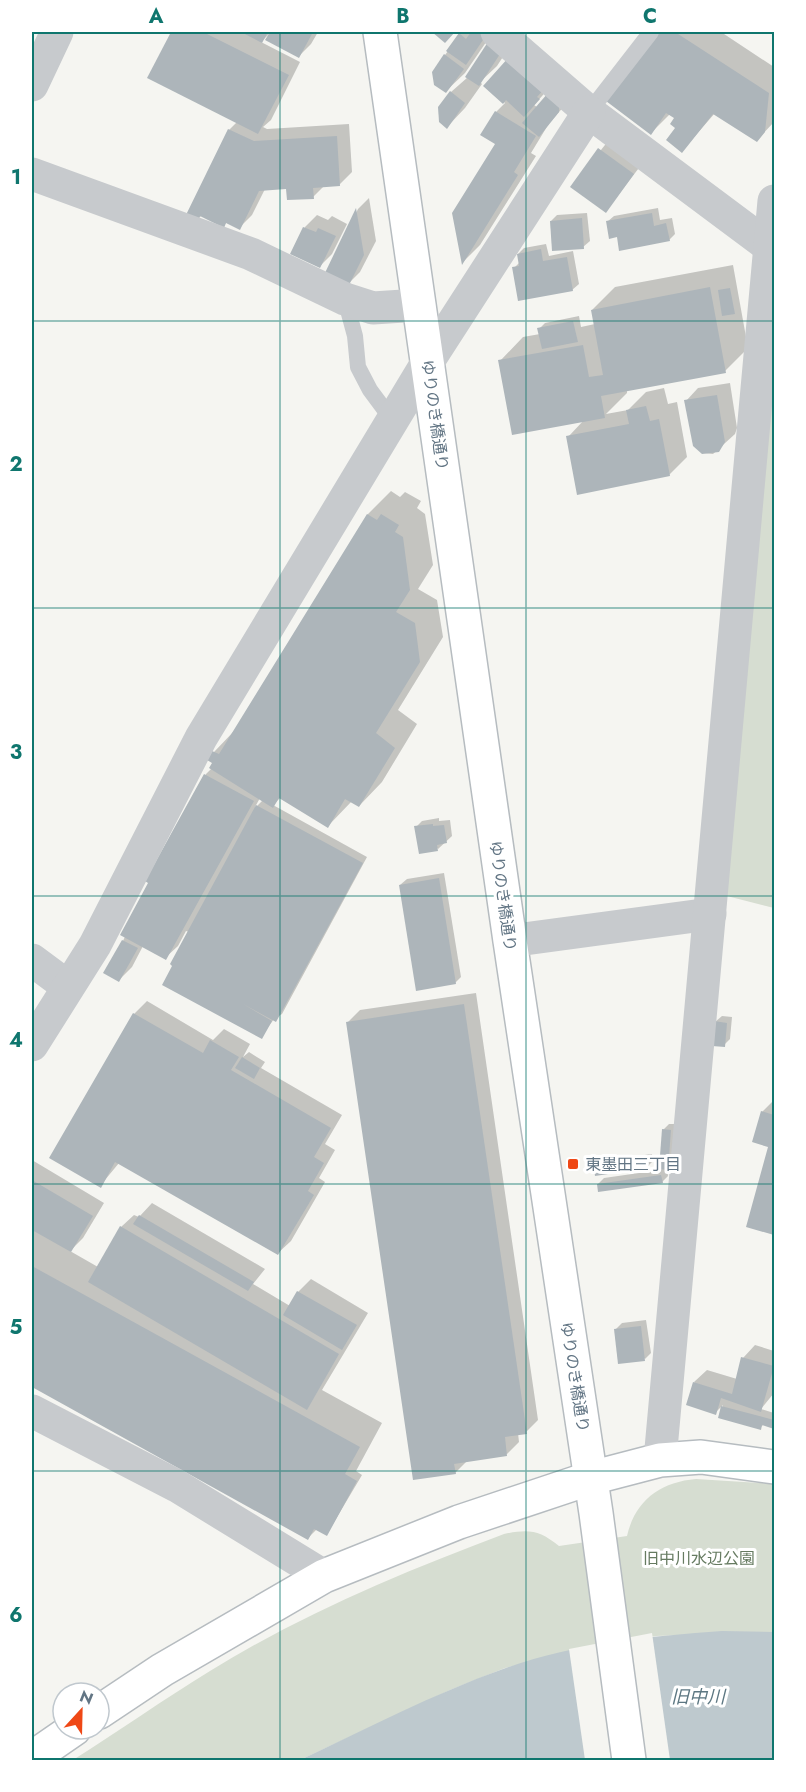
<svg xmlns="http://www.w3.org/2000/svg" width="806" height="1792" font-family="Jost,'Noto Sans JP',sans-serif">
	<rect width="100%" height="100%" fill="#f5f5f1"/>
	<g fill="#d6ddd1">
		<path d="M774,339v569l-51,-13z"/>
		<path d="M696,1479l78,5v148l-118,4 -92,17 -59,15 -55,22 -150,70h-227c46,-29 91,-61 137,-89 92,-57 193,-99 294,-137 25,-5 35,-4 55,12l68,-10c8,-35 33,-54 69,-57z"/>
	</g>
	<path fill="#bec9ce" d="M722,1631l52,1v128h-474c66,-31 133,-66 203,-91 69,-25 146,-33 219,-38z"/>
	<path fill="#f5f5f1" d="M652,1633l18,127h-85l-16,-111z"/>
	<g fill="#0003" fill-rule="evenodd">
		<path d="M172,32h146l-7,12 -12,12 -29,-23 -9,9 39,20 -29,58 -8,7 4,2 82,-5 3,48 -13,13h-14l-12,12 -26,-10 -22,2 -13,26 -13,13 -12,-6 -4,4 -21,-11 -6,6 33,-91 8,-8 -88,-45z"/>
		<path d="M462,32h31l-28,41 -19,18 -1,-36z"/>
		<path d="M519,32l-22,34 -17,16 2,2 -17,24 -18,19 4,-35z"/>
		<path d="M661,32h60l53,35v55l-17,18 -42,-27 -33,38 -6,-33 -6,-4 -19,19 -43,-32z"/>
		<path d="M486,86h65l-17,19 3,2 34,-9 -23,27 -17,28 5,3 -56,89 -17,17 34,-119 -1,-31 9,-9z"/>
		<path d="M612,136l33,24 -39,51 -34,-24z"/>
		<path d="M369,198l7,43 -16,31 -13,13 -21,-11 32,-65z"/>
		<path d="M658,208l2,12 12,-2 3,16 -6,6 -51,-5 -11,-13 7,-6z"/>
		<path d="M587,213l3,28 -7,6 -32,-26 6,-6z"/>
		<path d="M317,215l11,5 4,-4 15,8 -15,30 -12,12 -28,-13 13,-26z"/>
		<path d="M546,244l3,12 24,-5 6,33 -7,6 -58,-22 6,-6 -2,-8 6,-6z"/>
		<path d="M733,265l15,83 -23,23 -98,18v4l-21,21 22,-4 18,-18 18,-4 4,16 9,-2 10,55 -18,18 -101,-38 16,-17 -84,-59 23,-24 17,-3 -1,-5 6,-6 34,-7 2,11 14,-3 -3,-14 23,-23z"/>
		<path d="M730,383l7,45 -2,6 -22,20 -10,-1 -17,-52 12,-13z"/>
		<path d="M391,491l9,6 5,-5 16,9 -4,7 8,6 8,51 -15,24 19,11 6,37 -45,73 19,14 -35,58 -23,24 -7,-5 -24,25 -47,-29 -8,8 94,52 -85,157 -8,5 -13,18 -72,-105 -3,-1 -8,15 -13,12 -22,-12 -11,21 -13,13 4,-39 27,-59 -3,-2 59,-106 6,-6 2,-16 22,-23 132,-215zM260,798l3,2 -7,7h-1z"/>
		<path d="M439,818v3l11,-1 2,16 -14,13 -22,-22 6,-6z"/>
		<path d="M444,873l17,104 -6,6 -55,-98 7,-6z"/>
		<path d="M476,993l62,427 -12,12 -8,1 1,9 -12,12 -39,6 -13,13 -107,-451 12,-12z"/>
		<path d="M147,1001l66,39 11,-11 26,15 -7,13 6,-5 16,10 -4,6 81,47 -17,29 10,6 -16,28 6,4 -34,59 -13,12 -159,-90 -19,23 -49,-29 83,-143z"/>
		<path d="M722,1016l10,1 -2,22 -6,6 -9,-23z"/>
		<path d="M774,1100v134l-26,-8 21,-80 -7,-34z"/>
		<path d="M669,1124h7l-2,38 -7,7 1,7 -6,6 -64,2 6,-6 56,-8 3,-40z"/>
		<path d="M652,1154l1,7 -6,6h-52l6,-6z"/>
		<path d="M32,1160l72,43 -21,35 -13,13 28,16 23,-40 13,-12 5,2 13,-14 113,66 -12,15 37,22 8,-14 13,-13 57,34 -46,77 60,33 -26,48 6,4 -35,59 -10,-5 -9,9 -276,-152z"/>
		<path d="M646,1320l5,33 -6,6 -29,-30 6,-6z"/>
		<path d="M755,1345l19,6v42l-13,16 13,4v14l-10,-3 -4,4 -40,-11 3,-12 -8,8 -21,-31 13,-12 30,9 6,-21z"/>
	</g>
	<g fill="#adb5ba">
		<path d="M171,32h32l86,43 -31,59 -111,-56z"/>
		<path d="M241,32h27l-6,11z"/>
		<path d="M270,32h43l-14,26 -34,-18z"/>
		<path d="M432,32h23l-10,11z"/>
		<path d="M471,32h6l8,5 -19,28 -20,-14 13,-18 7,6z"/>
		<path d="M659,32h16l94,61 -4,39 -8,10 -44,-28 -31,39 -16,-13 9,-12 -5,-4 4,-6 -8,-5 -15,22 -45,-34z"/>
		<path d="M488,42l14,9 -23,35 -14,-9z"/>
		<path d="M444,54l20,15 -18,24 -12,-8 -2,-13z"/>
		<path d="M509,57l36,31 -8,9 3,2 -16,18 -18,-17 -3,4 -20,-18z"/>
		<path d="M450,91l15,12 -18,26 -8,-7 -1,-15z"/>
		<path d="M548,93l11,9v10l-20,25 -17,-14z"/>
		<path d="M495,111l41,25 -22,36 4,3 -56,90 -10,-52 43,-69 -15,-9z"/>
		<path d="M228,129l26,12 83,-5 3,50 -27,2 1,11 -27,1 -1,-11 -27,2 -19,39 -14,-7 -2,5 -24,-12 -3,6 -13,-3z"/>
		<path d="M598,148l36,26 -28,39 -36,-26z"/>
		<path d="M356,208l8,47 -16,32 -24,-12z"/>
		<path d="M652,213l2,13 12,-3 4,18 -51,10 -2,-14 -8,2 -3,-18z"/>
		<path d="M582,218l2,31 -32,2 -2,-30z"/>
		<path d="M303,227l13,5 2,-4 18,8 -16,32 -30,-14z"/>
		<path d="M541,249l2,12 24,-4 6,34 -55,10 -6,-34 7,-1 -2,-12z"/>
		<path d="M710,287l16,86 -125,23 4,22 -93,17 -14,-75 85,-15 6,32 14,-2 -12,-65z"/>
		<path d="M730,288l5,26 -13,2 -4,-26z"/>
		<path d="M573,321l5,21 -36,7 -5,-21z"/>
		<path d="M717,395l8,47 -6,10 -17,2 -9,-8 -9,-46z"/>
		<path d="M646,406l4,15 9,-2 11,57 -93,19 -11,-59 63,-12 -3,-14z"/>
		<path d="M367,514l10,6 4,-6 18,11 -4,7 8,5 7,53 -14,22 19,11 5,39 -44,71 19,15 -36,59 -14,-8 -17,29 -49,-30 -6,10 -64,-40 3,-5 -5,-3 5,-9 7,3z"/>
		<path d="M204,774l50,27 -88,159 -46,-25 28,-52 -3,-2z"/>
		<path d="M256,805l107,58 -87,159 -33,-18 29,17 -10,18 -100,-54 10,-19 -2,-2z"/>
		<path d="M433,824v2l11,-1 3,18 -10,2 1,6 -19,3 -5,-28z"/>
		<path d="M439,878l17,106 -40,7 -17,-106z"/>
		<path d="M122,940l16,8 -19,34 -16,-9z"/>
		<path d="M464,1004l63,430 -22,3 2,19 -53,8 2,10 -43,6 -67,-458z"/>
		<path d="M133,1013l70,40 7,-13 29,17 -8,13 100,58 -17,29 10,6 -16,28 6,4 -36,60 -163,-93 -14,26 -52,-30z"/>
		<path d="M714,1021l13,2 -2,24 -13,-1z"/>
		<path d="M242,1057l18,11 -6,11 -19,-11z"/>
		<path d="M761,1111l13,4v120l-28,-8 22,-80 -16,-5z"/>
		<path d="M662,1129l9,1 -3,40 -9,-1z"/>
		<path d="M647,1159l1,9 -53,8 -1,-9z"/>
		<path d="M661,1175l2,8 -65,9 -1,-8z"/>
		<path d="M32,1180l61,36 -22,36 -39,-22z"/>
		<path d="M139,1215l115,67 -6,9 -115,-67z"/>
		<path d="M120,1226l219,128 -32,56 -219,-128z"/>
		<path d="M32,1266l328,181 -15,27 12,7 -30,55 -13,-7 -6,11 -276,-153z"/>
		<path d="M297,1291l60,34 -15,25 -59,-35z"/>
		<path d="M641,1326l4,35 -27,3 -4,-35z"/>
		<path d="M741,1357l33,9 -13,46 -40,-14 -5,17 -30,-10 7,-23 39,12z"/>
		<path d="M721,1406l53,14v9l-12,-4 -1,5 -43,-12z"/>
	</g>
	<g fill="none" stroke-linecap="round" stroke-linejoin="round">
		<g stroke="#b6bcc0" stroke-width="36">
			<g id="secondary">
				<path d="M380,32l130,909 86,572 33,247"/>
				<path d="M99,1712l63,-42 162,-94 135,-54 132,-44 69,-18 41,-3 73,10"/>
				<path d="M32,1758l42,-29"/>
			</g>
		</g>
		<g stroke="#c7cacd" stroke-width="16">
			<path d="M589,112l62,-80"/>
			<path d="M345,299l10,37 3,31 12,23 23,31"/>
		</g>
		<g stroke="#c7cacd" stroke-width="33">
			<path d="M497,32l92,80 185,138"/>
			<path d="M32,85l25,-53"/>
			<path d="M32,174l219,80 94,45 28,9 46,-3"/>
			<path d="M510,941l200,-27"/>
			<path d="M32,960l35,26"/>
			<path d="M32,1045l63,-100 106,-207 226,-375 162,-251"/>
			<path d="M32,1411l145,75 147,90"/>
			<path d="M660,1460l114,-1259"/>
		</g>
		<use href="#secondary" stroke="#fff" stroke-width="33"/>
	</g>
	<path fill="none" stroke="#0f766e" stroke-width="1.5" stroke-opacity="0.55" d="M280,32v1728M526,32v1728M32,321h742M32,608h742M32,896h742M32,1184h742M32,1471h742"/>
	<rect fill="#ef4816" stroke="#fff" stroke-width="2" x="567" y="1158" width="12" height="12" rx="3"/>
	<g text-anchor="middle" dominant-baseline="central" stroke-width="6" stroke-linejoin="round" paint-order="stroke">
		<g font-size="16" fill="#627584" stroke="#fff">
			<text transform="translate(435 415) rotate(82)">ゆりのき橋通り</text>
			<text transform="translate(503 896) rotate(82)">ゆりのき橋通り</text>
			<text transform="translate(575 1377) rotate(81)">ゆりのき橋通り</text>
		</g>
		<g font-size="16" fill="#627584" stroke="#fff" text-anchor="start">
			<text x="585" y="1164">東墨田三丁目</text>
		</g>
		<g font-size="16" fill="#667b61" stroke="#fff">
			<text x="699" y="1558">旧中川水辺公園</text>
		</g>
		<g font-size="18" font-style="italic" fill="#5d7782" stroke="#fff">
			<text x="698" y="1697">旧中川</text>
		</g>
	</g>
	<rect width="806" height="1792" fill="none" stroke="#ffffff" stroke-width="66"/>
	<g transform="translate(81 1711) rotate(22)"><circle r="28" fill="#ffffff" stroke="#c0c8ce" stroke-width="1.5"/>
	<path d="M0-4.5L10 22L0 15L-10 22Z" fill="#ef4816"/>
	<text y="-9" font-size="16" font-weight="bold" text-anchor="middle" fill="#627584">N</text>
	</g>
	<rect x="33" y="33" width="740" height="1726" fill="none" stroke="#0f766e" stroke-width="2"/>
	<g font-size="20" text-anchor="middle" font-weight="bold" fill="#0f766e">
		<text x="156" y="23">A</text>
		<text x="403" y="23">B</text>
		<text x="650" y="23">C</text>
		<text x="16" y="184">1</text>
		<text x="16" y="471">2</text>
		<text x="16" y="759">3</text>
		<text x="16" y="1047">4</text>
		<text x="16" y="1334">5</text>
		<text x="16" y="1622">6</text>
	</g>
</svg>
